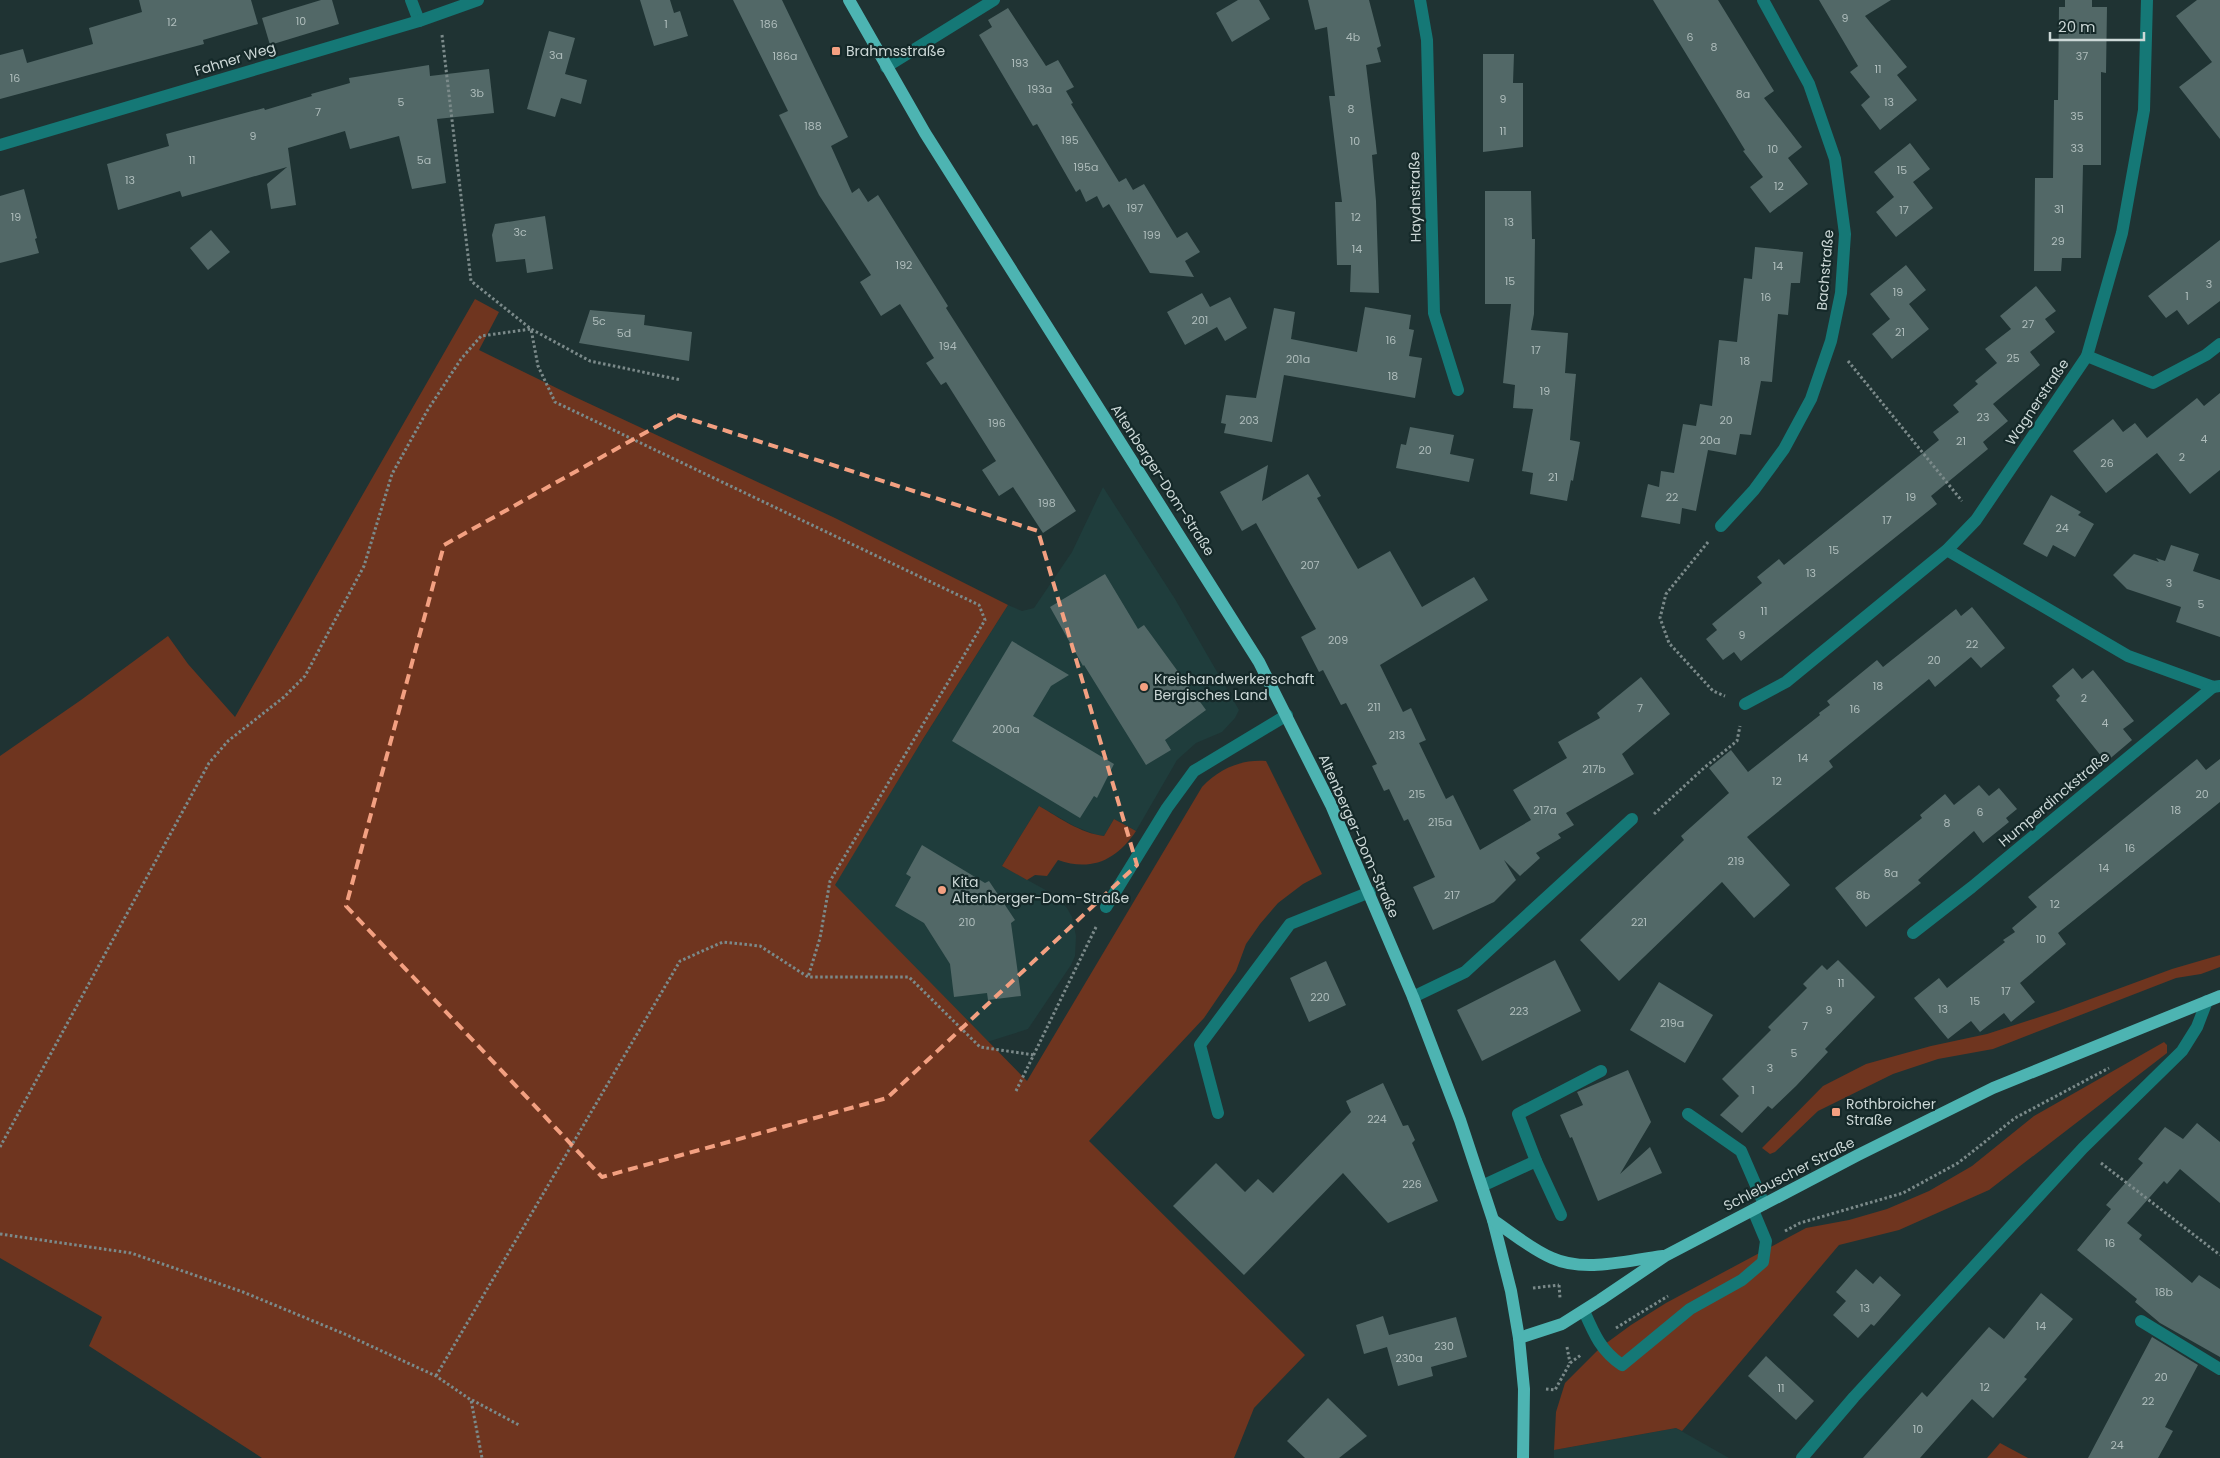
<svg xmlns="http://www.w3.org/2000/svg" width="2220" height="1458" font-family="Poppins,sans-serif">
	<rect width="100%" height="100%" fill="#1f3333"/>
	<g fill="#1f3d3c">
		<path d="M1103,487l72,112 64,111 -4,8 -13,14 -26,11 -19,17 -41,71 -22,-12 -10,17 -10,-2 -20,-8 -35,-20 -37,60 51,28 14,14 5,9 4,19 -1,20 -4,9 -43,64 -41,13 -153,-157 89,-146 85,-134 14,6 12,-3 38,-56z"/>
		<path d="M1676,1428l53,30h-175v-8z"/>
	</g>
	<g fill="#6f351f">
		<path d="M475,299l24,13 -20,38 96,47 260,121 173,87 -85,134 -88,146 192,196 175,-294c17,-18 39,-28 64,-26l56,113 -19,10 -25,19 -18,21 -14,20 -10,27 -32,47 -115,123 216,214 -51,53 -20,50h-972l-173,-112 13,-29 -102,-59v-502l81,-56 87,-64 20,28 47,53z"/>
		<path d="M1039,806c21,12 41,27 65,30l10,-17 22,12c-19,29 -45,41 -78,29l-11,16 -12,-1 -8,5 -25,-14z"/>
		<path d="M2220,955v12l-19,7 -25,4 -183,71 -55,10 -45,15 -75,37 -43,41 -5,2 -8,-6 61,-62 43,-22 65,-18 56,-12 71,-23 114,-42z"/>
		<path d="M2164,1042l3,3v8l-178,137 -90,40 -60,15 -157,186 -6,-3 -122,22 2,-38 9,-29 36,-36 30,-22 35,-22 140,-75 43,-8 38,-11 42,-18 43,-25 62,-50z"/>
		<path d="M2000,1443l28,15h-41z"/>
	</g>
	<g fill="#526867">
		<path d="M139,0h112l7,24 -55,16 1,4 -204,55v-44l23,-6 4,14 66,-19 -4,-16 53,-16z"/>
		<path d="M321,0h11l7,24 -69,21 -8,-27z"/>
		<path d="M640,0h30l4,13 6,-2 8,25 -34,10z"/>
		<path d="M733,0h49l66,137 -17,9 21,47 7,-5 9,14 10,-7 70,111 -2,2 130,203 -33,22 -30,-46 -14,9 -17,-26 14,-9 -50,-79 -5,3 -15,-22 8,-5 -34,-54 -19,12 -21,-34 11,-7 -52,-80 -40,-80 9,-4z"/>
		<path d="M1238,0h21l11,19 -38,23 -16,-29z"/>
		<path d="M1308,0h61l12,46 -4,2 4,14 -15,3 11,89 -5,1 4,46 3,92 -29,-1 1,-27h-14l-2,-63h7l-13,-106h6l-8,-69 -12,3z"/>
		<path d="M1653,0h65l56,91 -10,7 38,49 -14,11 20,26 -38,29 -20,-26 13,-10 -20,-26 2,-1z"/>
		<path d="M1819,0h72l-26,16 42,51 -10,8 20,25 -37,30 -19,-25 9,-8 -20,-25 8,-6z"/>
		<path d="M2065,0h27v7h15l-1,66 -5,-1v93h-18l-2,93h-19l-1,13h-27l1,-93h18l1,-78h4l1,-93h6z"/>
		<path d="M2197,0h23v139l-41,-52 33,-25 -36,-46z"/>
		<path d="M1008,8l38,58 12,-6 16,27 -8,4 7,12 -2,1 48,78 7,-4 7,12 11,-6 33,54 10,-6 13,20 -15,9 9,16 -44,-4 -41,-69 -6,4 -6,-12 -11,6 -6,-13 -4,3 -39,-68 -4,2 -54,-91 13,-8 -4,-7z"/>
		<path d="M549,31l26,7 -10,36 22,6 -6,24 -20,-6 -6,19 -28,-8z"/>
		<path d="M1483,54h31l-1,29h10v64l-40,5z"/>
		<path d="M429,65l1,11 59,-7 5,44 -57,6 9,64 -34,6 -13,-53 -49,13 -5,-18 -57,17 8,57 -25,4 -4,-25 20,-17 -105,30 -2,-6 -62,19 -11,-46 62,-18 -3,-12 98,-26 1,2 47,-14 -1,-2 39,-11 -1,-5z"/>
		<path d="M1910,143l20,26 -17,13 20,26 -37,29 -20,-25 18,-15 -20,-25z"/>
		<path d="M24,189l13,49 -2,1 4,14 -39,10v-67z"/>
		<path d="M1485,191h46l1,48h3l-1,75 -3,16 37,3 -3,40 11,1 -6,66 10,2 -7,39 -2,-1 -4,21 -37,-7 3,-21 -11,-2 11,-62 -20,-1 2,-23 -12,-2 8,-79h-26z"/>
		<path d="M545,216l8,53 -26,4 -2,-14 -29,3 -4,-27 3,-11z"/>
		<path d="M211,230l19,22 -22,18 -18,-22z"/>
		<path d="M2220,240v61l-32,24 -11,-15 -11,8 -18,-22z"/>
		<path d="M1755,247l48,5 -3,31h-9l-3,32 -10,-1 -6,68 -11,-1 -10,54 -11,-1 -4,21 -28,-5 -12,61 -14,-3 -2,16 -39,-7 7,-33 11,3 2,-16 13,2 9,-49 13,2 4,-22 12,2 7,-66 18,2 7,-64 8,1z"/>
		<path d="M1906,265l20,25 -17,14 20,25 -37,30 -20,-25 18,-15 -20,-25z"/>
		<path d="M2036,286l20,25 -11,8 10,13 -25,20 10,13 -47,39 15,17 -25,21 5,7 -57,47 6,8 -196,157 -7,-9 -11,8 -17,-21 11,-9 -5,-6 50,-41 -5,-6 22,-18 5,6 155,-125 -6,-8 26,-20 -6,-7 25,-21 -3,-3 22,-18 -12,-14 26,-20 -11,-13z"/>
		<path d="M1202,293l8,14 20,-10 17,31 -22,13 -8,-14 -32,18 -18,-33z"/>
		<path d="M1365,307l46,8 -2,14 5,1 -5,26 13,2 -7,40 -131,-23 -12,67 -48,-9 2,-9 -5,-1 5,-28 30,3 18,-90 21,4 -4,27 66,13z"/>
		<path d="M590,310l55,5 -1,10 48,7 -3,29 -110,-18z"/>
		<path d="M2220,393v77l-30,24 -33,-41 -51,40 -33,-42 40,-32 10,13 12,-9 12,15 50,-40 7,8z"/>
		<path d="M1410,427l44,8 -4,19 24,5 -5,23 -73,-14 5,-24 5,1z"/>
		<path d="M1268,465l-6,36 46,-27 13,22 -4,2 41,71 32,-18 32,56 52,-30 14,23 -108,65 23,47 8,-4 15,32 -7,3 27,56 7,-4 27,55 51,-30 -18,-30 54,-32 -9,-16 42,-24 -3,-5 44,-36 29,37 -48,40 12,20 -68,39 8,12 -16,9 3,4 -25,15 4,5 -20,18 -16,-16 12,20 -22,22 -61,28 -20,-43 22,-10 -27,-58 -4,2 -15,-32 -5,2 -12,-25 5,-2 -31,-61 -5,2 -18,-35 -4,2 -18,-35 15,-8 -60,-106 -14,8 -22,-39z"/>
		<path d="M2051,495l30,17 -3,3 16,9 -19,33 -22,-12 -6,12 -24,-13z"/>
		<path d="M2171,545l28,9 -6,17 27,9v57l-44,-15 5,-15 -54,-18 -14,-14 21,-21 25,8 -3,-4 9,3z"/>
		<path d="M1105,574l33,55 6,-4 62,85 -41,30 6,10 -25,15 -62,-100 -1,1 -33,-59z"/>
		<path d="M1972,607l33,41 -24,20 -10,-11 -36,30 -6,-8 -100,82 4,6 -86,70 43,48 -36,33 -32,-36 -103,99 -39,-41 104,-100 -3,-4 48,-43 -20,-25 22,-18 17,22 72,-57 -1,-2 11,-8 -3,-4 50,-41 6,7 73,-58 5,7z"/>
		<path d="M1012,641l57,34 -18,11 -18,30 81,48 -17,34 -3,-2 -14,22 -128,-77z"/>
		<path d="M2073,668l9,11 11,-9 41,51 -11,8 9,11 -26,22 -50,-62 4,-4 -8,-10z"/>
		<path d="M2197,759l9,11 14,-11v43l-162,131 8,11 -46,39 15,19 -24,20 -7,-9 -24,19 -9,-11 -23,18 -34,-41 25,-20 8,10 58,-46 -2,-2 12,-8 -3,-4 25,-21 -9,-10z"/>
		<path d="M1979,785l10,11 10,-8 18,21 -11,9 3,4 -26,21 -9,-12 -56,49 3,3 -55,44 -31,-39 87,-70 -2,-3 25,-21 9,11z"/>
		<path d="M922,845l63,38 4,-2 26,39 -4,3 10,73 -33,4 -1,-7 -33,4 -4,-33 -26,-41 -29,-17 16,-29 -5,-3z"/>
		<path d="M1555,960l26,51 -99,50 -25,-51z"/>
		<path d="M1838,960l37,37 -50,52 3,3 -32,34 -24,23 -4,-3 -26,27 -22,-18 19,-19 -17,-17 49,-49 -3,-3 39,-39 -4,-4 19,-19 5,5z"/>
		<path d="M1326,961l20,44 -37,17 -19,-44z"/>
		<path d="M1659,982l54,33 -28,48 -55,-33z"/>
		<path d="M1628,1070l23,52 -31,52 30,-27 12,26 -64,28 -26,-64 -2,1 -10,-23 23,-10 -6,-13z"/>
		<path d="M1383,1083l20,43 5,-1 7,15 -3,3 26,58 -50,22 -45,-50 -99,102 -71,-69 43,-43 29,29 13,-13 15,14 78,-81 -5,-11z"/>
		<path d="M2197,1123l23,19v61l-40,-34 -13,15 -3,-3 -37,42 15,12 -3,4 53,44 7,-8 21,14v68l-60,-34 -25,-21 2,-3 -60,-49 34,-41 -5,-4 37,-42 -5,-4 27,-32 18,12z"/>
		<path d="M1856,1269l17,15 7,-8 21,19 -27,31 -3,-2 -13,14 -25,-23 13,-14 -10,-9z"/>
		<path d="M2041,1293l32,26 -49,58 3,2 -34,39 -21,-19 -52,59h-57l59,-66 5,5 62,-70 15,12z"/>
		<path d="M1383,1316l6,19 67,-18 11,40 -36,10 2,9 -35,10 -11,-39 -23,7 -8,-29z"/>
		<path d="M2152,1337l46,28 -33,62 8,4 -15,27h-70z"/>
		<path d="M1766,1356l48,45 -18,19 -48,-44z"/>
		<path d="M1328,1398l39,38 -28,22h-34l-18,-17z"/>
	</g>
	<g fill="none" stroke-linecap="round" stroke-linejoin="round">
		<g stroke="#7b8a8a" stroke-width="3" stroke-dasharray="2.5 2.5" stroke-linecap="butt">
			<path d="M442,35l29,246 60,48 59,32 91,19"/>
			<path d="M1848,361l114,140"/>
			<path d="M1708,542l-42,52 -6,24 9,25 44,48 12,5"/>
			<path d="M1654,814l51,-47 32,-26 3,-15"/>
			<path d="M1016,1091l81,-166"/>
			<path d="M0,1147l209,-384 19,-22 56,-44 21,-21 59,-110 28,-92 35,-63 34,-52 20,-23 50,-7 7,37 17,36 424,203 6,15 -155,261 -10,57 -12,39"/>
			<path d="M2101,1163l119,92"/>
			<path d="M1785,1231l15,-8 103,-30 55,-30 57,-45 94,-50"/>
			<path d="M0,1234l131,19 112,39 104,43 89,41 35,24 11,58"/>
			<path d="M1559,1285l1,13"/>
			<path d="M1533,1288l26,-3"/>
			<path d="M1616,1328l52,-32"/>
			<path d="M1567,1347l3,16"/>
			<path d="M436,1376l244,-415 43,-19 37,4 48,31h101l71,70 54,8"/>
			<path d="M1546,1389l9,1 15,-27 11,-8"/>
			<path d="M472,1400l47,25"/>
		</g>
		<g stroke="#157876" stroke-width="12">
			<path d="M411,0l8,21"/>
			<path d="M1420,0l7,40 7,273 24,77"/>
			<path d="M886,67l108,-67"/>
			<path d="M0,145l419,-124 59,-21"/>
			<path d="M2087,356l66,27 53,-28 14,-11"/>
			<path d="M1721,526l33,-36 30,-41 27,-50 20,-58 10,-48 4,-59 -10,-75 -26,-75 -46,-84"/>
			<path d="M1947,550l181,106 85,31 7,-1"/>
			<path d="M1745,704l41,-22 161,-132 29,-30 111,-164 35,-123 22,-123 3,-110"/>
			<path d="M1106,907l61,-99 27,-37 93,-56"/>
			<path d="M1913,933l59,-46 241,-200"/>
			<path d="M1413,997l52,-25 167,-153"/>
			<path d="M1218,1113l-18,-68 90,-121 80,-32"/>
			<path d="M1688,1114l53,37 23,53"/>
			<path d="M1536,1161l25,54"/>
			<path d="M1482,1186l54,-25 -18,-47 83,-43"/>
			<path d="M1584,1311c10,23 17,40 38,54l68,-56 52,-29 21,-18 3,-21 -13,-31"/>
			<path d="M2141,1321l79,48"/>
			<path d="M1802,1458l52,-61 229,-249 99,-97 15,-24 10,-26"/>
		</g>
		<g stroke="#4db4b2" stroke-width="12">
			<path d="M849,0l76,133 334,529 72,143 82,192 47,123 33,100 18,71 8,47 5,51 -1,69"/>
			<path d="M1493,1220c19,13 38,29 59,38 33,15 76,2 111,-2"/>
			<path d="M1519,1338l43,-14 38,-24 65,-44 193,-101 135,-67 227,-92"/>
		</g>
	</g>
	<path fill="none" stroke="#f3a081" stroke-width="4" stroke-dasharray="10 6" stroke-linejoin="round" d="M677,415l361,116 99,334 -250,233 -285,79 -256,-271 98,-361z"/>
	<g fill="#f3a081" stroke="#152929" stroke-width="2">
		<rect x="831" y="46" width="10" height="10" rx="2.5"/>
		<circle cx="1144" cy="687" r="5"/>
		<circle cx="942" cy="890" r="5"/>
		<rect x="1831" y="1107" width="10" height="10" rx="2.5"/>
	</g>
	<g text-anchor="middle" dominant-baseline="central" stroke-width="4.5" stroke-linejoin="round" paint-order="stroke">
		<g font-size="11" fill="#aebcbb">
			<text x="1845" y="18">9</text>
			<text x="301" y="21">10</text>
			<text x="172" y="22">12</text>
			<text x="666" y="24">1</text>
			<text x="769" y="24">186</text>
			<text x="1353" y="37">4b</text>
			<text x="1690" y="37">6</text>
			<text x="1714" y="47">8</text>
			<text x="556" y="55">3a</text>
			<text x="785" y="56">186a</text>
			<text x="2082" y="56">37</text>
			<text x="1020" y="63">193</text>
			<text x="1878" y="69">11</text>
			<text x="15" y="78">16</text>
			<text x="1040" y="89">193a</text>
			<text x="477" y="93">3b</text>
			<text x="1743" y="94">8a</text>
			<text x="1503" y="99">9</text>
			<text x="401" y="102">5</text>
			<text x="1889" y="102">13</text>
			<text x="1351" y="109">8</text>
			<text x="318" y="112">7</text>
			<text x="2077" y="116">35</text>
			<text x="813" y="126">188</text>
			<text x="1503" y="131">11</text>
			<text x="253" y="136">9</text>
			<text x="1070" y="140">195</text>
			<text x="1355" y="141">10</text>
			<text x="2077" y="148">33</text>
			<text x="1773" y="149">10</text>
			<text x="192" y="160">11</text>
			<text x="424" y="160">5a</text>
			<text x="1086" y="167">195a</text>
			<text x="1902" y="170">15</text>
			<text x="130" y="180">13</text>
			<text x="1779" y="186">12</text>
			<text x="1135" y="208">197</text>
			<text x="2059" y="209">31</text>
			<text x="1904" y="210">17</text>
			<text x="16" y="217">19</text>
			<text x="1356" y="217">12</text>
			<text x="1509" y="222">13</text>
			<text x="520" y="232">3c</text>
			<text x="1152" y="235">199</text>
			<text x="2058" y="241">29</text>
			<text x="1357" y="249">14</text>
			<text x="904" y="265">192</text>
			<text x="1778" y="266">14</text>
			<text x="1510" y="281">15</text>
			<text x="2209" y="284">3</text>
			<text x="1898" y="292">19</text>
			<text x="2187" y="296">1</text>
			<text x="1766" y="297">16</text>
			<text x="1200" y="320">201</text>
			<text x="599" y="321">5c</text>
			<text x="2028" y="324">27</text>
			<text x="1900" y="332">21</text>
			<text x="624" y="333">5d</text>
			<text x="1391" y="340">16</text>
			<text x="948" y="346">194</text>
			<text x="1536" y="350">17</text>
			<text x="2013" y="358">25</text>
			<text x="1298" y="359">201a</text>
			<text x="1745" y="361">18</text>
			<text x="1393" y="376">18</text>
			<text x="1545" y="391">19</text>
			<text x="1983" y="417">23</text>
			<text x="1249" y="420">203</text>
			<text x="1726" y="420">20</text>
			<text x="997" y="423">196</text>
			<text x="2204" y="439">4</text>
			<text x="1710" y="440">20a</text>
			<text x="1961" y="441">21</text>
			<text x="1425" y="450">20</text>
			<text x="2182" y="457">2</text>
			<text x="2107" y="463">26</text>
			<text x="1553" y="477">21</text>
			<text x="1672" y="497">22</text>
			<text x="1911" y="497">19</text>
			<text x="1047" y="503">198</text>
			<text x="1887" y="520">17</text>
			<text x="2062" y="528">24</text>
			<text x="1834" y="550">15</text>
			<text x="1310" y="565">207</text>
			<text x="1811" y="573">13</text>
			<text x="2169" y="583">3</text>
			<text x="2201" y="604">5</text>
			<text x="1764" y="611">11</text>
			<text x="1742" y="635">9</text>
			<text x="1338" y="640">209</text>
			<text x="1972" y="644">22</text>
			<text x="1934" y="660">20</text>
			<text x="1878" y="686">18</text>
			<text x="2084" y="698">2</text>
			<text x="1374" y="707">211</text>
			<text x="1640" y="708">7</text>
			<text x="1855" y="709">16</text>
			<text x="2105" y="723">4</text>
			<text x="1006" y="729">200a</text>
			<text x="1397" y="735">213</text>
			<text x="1803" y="758">14</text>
			<text x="1594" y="769">217b</text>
			<text x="1777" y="781">12</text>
			<text x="1417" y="794">215</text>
			<text x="2202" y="794">20</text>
			<text x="1545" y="810">217a</text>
			<text x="2176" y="810">18</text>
			<text x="1980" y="812">6</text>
			<text x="1440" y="822">215a</text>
			<text x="1947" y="823">8</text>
			<text x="2130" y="848">16</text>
			<text x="1736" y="861">219</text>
			<text x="2104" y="868">14</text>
			<text x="1891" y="873">8a</text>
			<text x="1452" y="895">217</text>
			<text x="1863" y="895">8b</text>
			<text x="2055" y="904">12</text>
			<text x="967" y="922">210</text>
			<text x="1639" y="922">221</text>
			<text x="2041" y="939">10</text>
			<text x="1841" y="983">11</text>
			<text x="2006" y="991">17</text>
			<text x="1320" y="997">220</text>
			<text x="1975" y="1001">15</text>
			<text x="1943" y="1009">13</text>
			<text x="1829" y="1010">9</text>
			<text x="1519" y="1011">223</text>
			<text x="1672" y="1023">219a</text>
			<text x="1805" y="1026">7</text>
			<text x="1794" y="1053">5</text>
			<text x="1770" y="1068">3</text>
			<text x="1753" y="1090">1</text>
			<text x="1377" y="1119">224</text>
			<text x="1412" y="1184">226</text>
			<text x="2110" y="1243">16</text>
			<text x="2164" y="1292">18b</text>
			<text x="1865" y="1308">13</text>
			<text x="2041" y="1326">14</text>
			<text x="1444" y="1346">230</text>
			<text x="1409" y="1358">230a</text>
			<text x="2161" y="1377">20</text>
			<text x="1985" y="1387">12</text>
			<text x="1781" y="1388">11</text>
			<text x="2148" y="1401">22</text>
			<text x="1918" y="1429">10</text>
			<text x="2117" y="1445">24</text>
		</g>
		<g font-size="14" fill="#ccd8d7" stroke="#152929" text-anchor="start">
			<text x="846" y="51">Brahmsstraße</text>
			<text x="1154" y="679">Kreishandwerkerschaft<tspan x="1154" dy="16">Bergisches Land</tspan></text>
			<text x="952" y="882">Kita<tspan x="952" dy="16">Altenberger-Dom-Straße</tspan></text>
			<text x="1846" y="1104">Rothbroicher<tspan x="1846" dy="16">Straße</tspan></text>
		</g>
		<g font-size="14" fill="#ccd8d7" stroke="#152929">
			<text transform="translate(235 59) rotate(-17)">Fahner Weg</text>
			<text transform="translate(1415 197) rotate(-91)">Haydnstraße</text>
			<text transform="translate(1825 270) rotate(-85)">Bachstraße</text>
			<text transform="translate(2037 402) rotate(-56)">Wagnerstraße</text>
			<text transform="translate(1163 480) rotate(57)">Altenberger-Dom-Straße</text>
			<text transform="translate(2054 799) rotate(-40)">Humperdinckstraße</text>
			<text transform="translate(1359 836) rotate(66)">Altenberger-Dom-Straße</text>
			<text transform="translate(1789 1174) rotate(-27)">Schlebuscher Straße</text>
		</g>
	</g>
	<path d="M2050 32v8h94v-8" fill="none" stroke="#ccd8d7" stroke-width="2.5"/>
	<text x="2058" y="32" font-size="15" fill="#ccd8d7" stroke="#152929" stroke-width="4" paint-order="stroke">20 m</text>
</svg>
